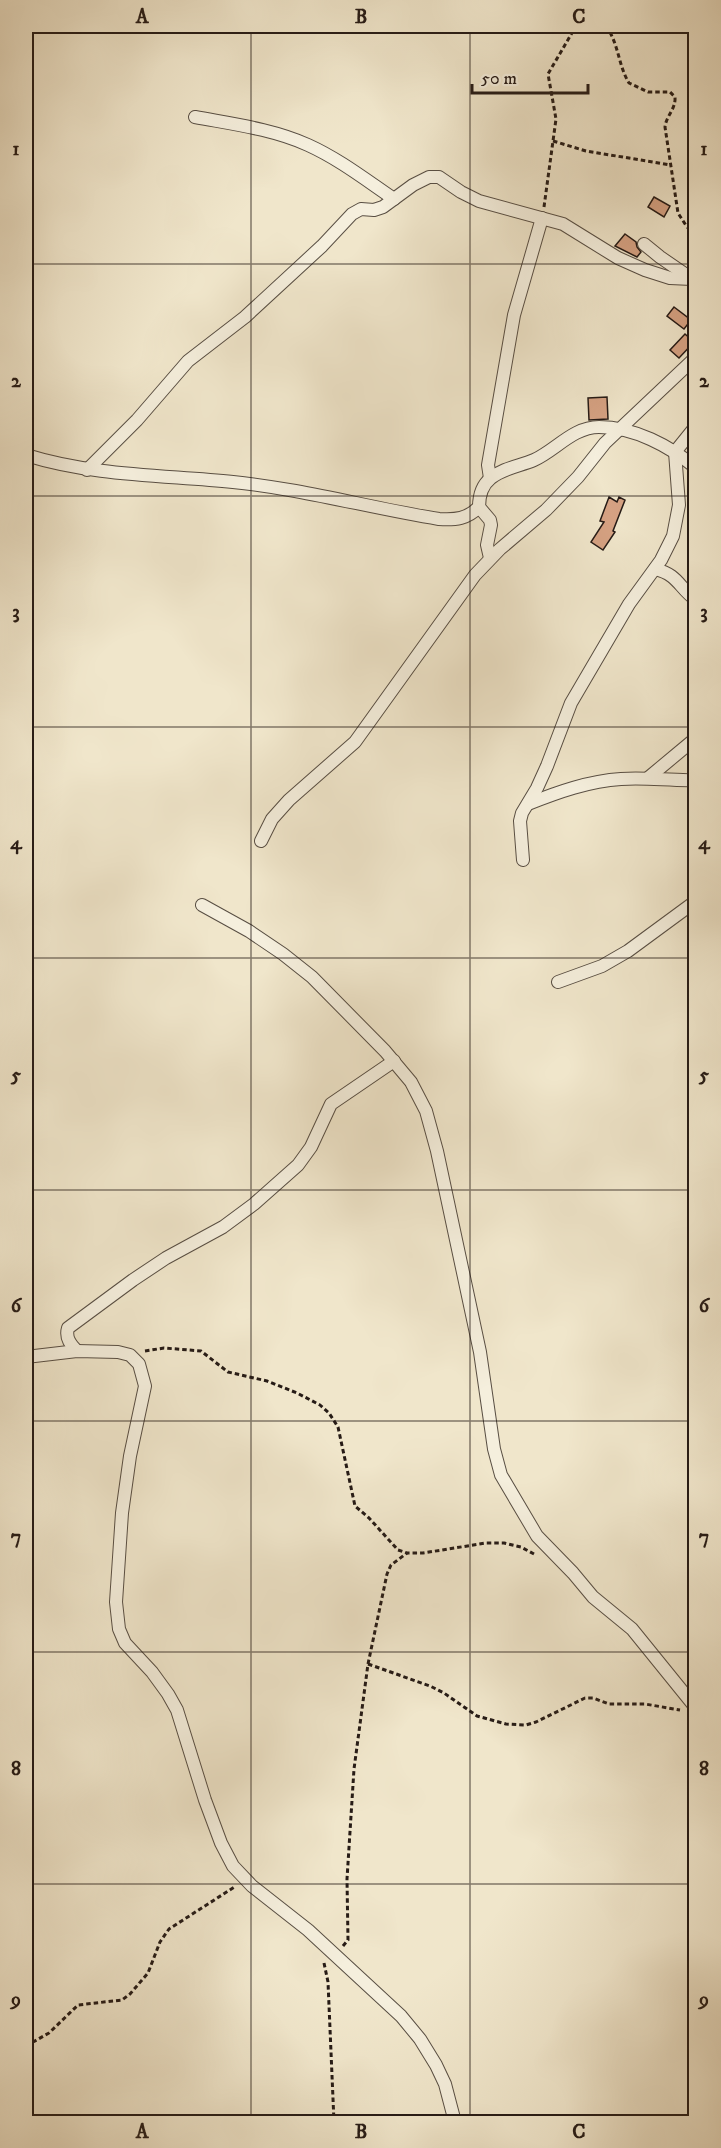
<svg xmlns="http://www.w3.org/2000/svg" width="721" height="2148" font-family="'IM FELL DW Pica',serif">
	<rect width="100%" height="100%" fill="#f0e6cb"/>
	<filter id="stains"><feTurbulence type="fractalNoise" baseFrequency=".00333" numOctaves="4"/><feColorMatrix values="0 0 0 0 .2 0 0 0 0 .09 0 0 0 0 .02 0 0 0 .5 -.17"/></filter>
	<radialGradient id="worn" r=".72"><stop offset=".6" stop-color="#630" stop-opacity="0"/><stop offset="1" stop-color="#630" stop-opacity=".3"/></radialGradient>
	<g fill="#d6a283" stroke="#261b16" stroke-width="1.5">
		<path d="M654,197l16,9 -6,11 -16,-10z"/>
		<path d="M625,234l11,8 1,5 4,5 -4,5 -22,-11z"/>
		<path d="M674,307l17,13 -7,9 -17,-13z"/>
		<path d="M685,334l9,8 -15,16 -9,-8z"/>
		<path d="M607,397l1,22 -19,1 -1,-22z"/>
		<path d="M609,497l8,5 2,-5 6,3 -12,31 2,1 -12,18 -12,-8 13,-20 -4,-1z"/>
	</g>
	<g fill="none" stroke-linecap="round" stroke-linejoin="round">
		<g stroke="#584e43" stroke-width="14">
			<g id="minor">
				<path d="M195,117c37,7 78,12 113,28 31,14 58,35 86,54"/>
				<path d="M644,244l16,13 32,22"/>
				<path d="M26,455c67,21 137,20 207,27 70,7 137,26 206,37 17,1 28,0 40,-12"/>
				<path d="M87,470l50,-50 51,-59 57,-44 77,-71 30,-32 9,-5 13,1 9,-3 30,-22 16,-8h10l22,15 18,9 84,23 55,34 27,12 25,8 22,1"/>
				<path d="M490,478l-2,-13 26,-150 28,-97"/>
				<path d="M490,558l-3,-13 4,-20 -1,-5 -11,-13c0,-11 3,-22 12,-29 12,-10 29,-12 43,-18 22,-10 39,-33 65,-33 35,0 71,19 97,41"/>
				<path d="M655,569c24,6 23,18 41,31"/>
				<path d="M648,778l48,-40"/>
				<path d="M528,804c30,-12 61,-23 93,-25 25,-2 50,2 75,1"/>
				<path d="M261,841l11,-22 17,-19 66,-58 120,-167 25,-26 46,-39 32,-33 27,-34 91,-86"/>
				<path d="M523,860l-3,-39 2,-8 15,-25 10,-22 24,-63 58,-99 32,-44 12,-24 6,-31 -4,-53 21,-26"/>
				<path d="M202,905l47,26 34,23 29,23 73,74 26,31 15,29 11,40 43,201 14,97 7,26 36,61 36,37 20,24 39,32 64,79"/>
				<path d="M558,982l44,-16 26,-15 68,-50"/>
				<path d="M77,1351c-6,-6 -12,-13 -9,-23l65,-48 33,-22 57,-31 31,-23 44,-39 13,-18 20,-43 63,-43"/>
				<path d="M26,1357l51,-6 41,1 12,3 9,9 6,22 -15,70 -8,57 -6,89 3,27 6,14 27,29 16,22 9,16 28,90 16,43 12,23 19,20 56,44 93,86 19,23 16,26 9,19 10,38"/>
			</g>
		</g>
		<g stroke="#261b16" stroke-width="3" stroke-dasharray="4.5 3" stroke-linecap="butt">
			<path d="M606,26c13,18 12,39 23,57l19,9h22l5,5c1,12 -9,19 -10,30l13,86 9,14 9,7"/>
			<path d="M553,141l33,10 85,14"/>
			<path d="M544,207l12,-88 -8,-45 28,-48"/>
			<path d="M145,1351l19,-3 37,3 27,21 39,9 30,12 23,12 9,8 9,14 17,79 14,12 29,32 9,3h16l63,-10h18l17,4 13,7"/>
			<path d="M368,1664l62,22 14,7 33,23 29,8 20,1 10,-3 49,-24h8l16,6h36l35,6"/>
			<path d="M343,1946l5,-6 -1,-61 7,-110 14,-105 19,-90 4,-9 16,-12"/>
			<path d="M324,1963l4,19 6,140"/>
			<path d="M26,2046l23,-13 29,-28 44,-5 8,-6 18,-21 12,-31 9,-13 67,-43"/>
		</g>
		<use href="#minor" stroke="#f5efdd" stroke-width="12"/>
	</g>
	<path fill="none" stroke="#261b16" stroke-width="1.5" stroke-opacity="0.55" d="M251,26v2096M470,26v2096M26,264h670M26,496h670M26,727h670M26,958h670M26,1190h670M26,1421h670M26,1652h670M26,1884h670"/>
	<rect width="721" height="2148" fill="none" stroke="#f0e6cb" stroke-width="66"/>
	<path d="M472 84v9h116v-9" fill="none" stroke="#261b16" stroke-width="3"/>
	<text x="481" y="84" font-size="18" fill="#261b16" stroke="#f5efdd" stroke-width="4.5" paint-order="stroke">50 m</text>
	<rect x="33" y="33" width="655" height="2082" fill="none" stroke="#261b16" stroke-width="2"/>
	<g font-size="20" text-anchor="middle" font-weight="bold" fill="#261b16">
		<text x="142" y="23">A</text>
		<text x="361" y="23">B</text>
		<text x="579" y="23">C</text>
		<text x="16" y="155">1</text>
		<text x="704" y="155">1</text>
		<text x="16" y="387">2</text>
		<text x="704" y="387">2</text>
		<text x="16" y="618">3</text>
		<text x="704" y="618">3</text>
		<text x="16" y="849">4</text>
		<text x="704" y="849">4</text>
		<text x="16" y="1081">5</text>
		<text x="704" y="1081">5</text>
		<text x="16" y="1312">6</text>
		<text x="704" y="1312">6</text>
		<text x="16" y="1543">7</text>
		<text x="704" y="1543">7</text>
		<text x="16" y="1775">8</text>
		<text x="704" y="1775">8</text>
		<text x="16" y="2006">9</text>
		<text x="704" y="2006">9</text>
		<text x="142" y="2138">A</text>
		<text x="361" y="2138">B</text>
		<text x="579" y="2138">C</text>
	</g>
	<rect width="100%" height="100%" filter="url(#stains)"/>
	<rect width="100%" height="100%" fill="url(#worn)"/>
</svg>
